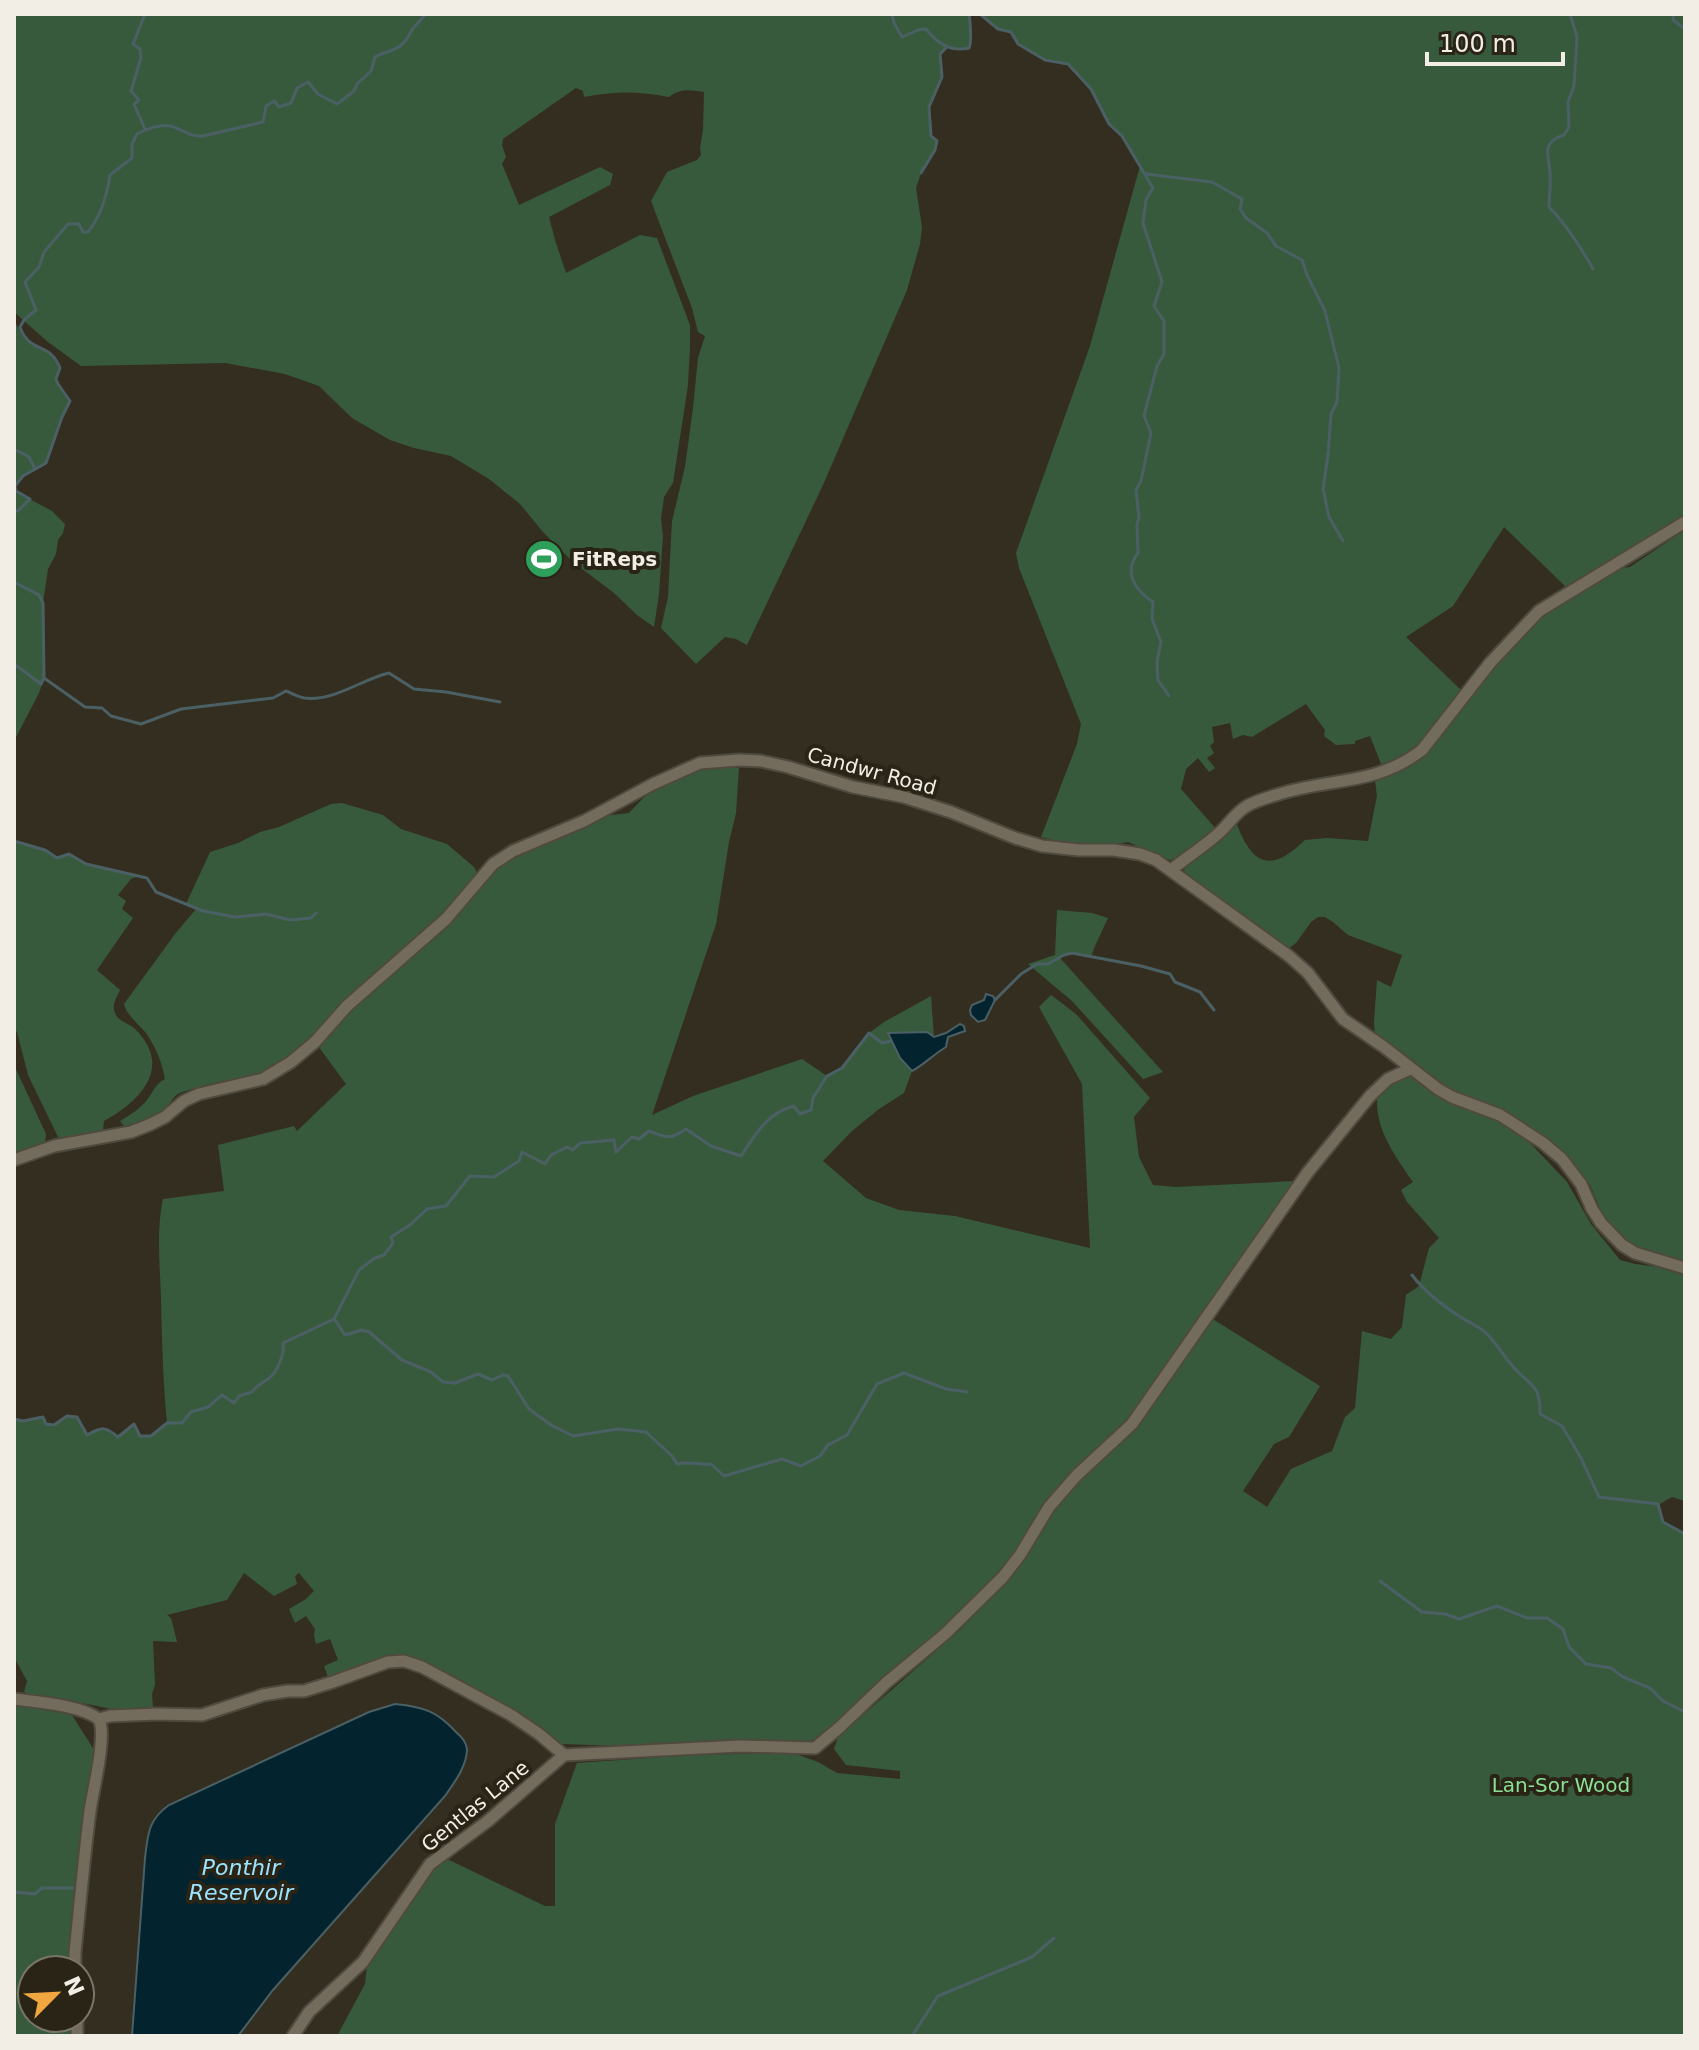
<svg xmlns="http://www.w3.org/2000/svg" width="1699" height="2050" font-family="'DejaVu Sans',sans-serif">
	<rect width="100%" height="100%" fill="#342e20"/>
	<g fill="#385a3c">
		<path d="M14,14h955c1,6 3,29 0,34l-9,2 -14,-3 -6,7 2,23 -13,30 2,29 6,5 -2,9 -14,23 -5,15 6,39 -2,17 -13,46 -84,195 -76,160 -11,-6 -11,-2 -29,27 -35,-36 7,-31 4,-76 13,-54 8,-59 5,-50 7,-22 -7,-4 -6,-24 -41,-107 16,-29 30,-12 4,-5 -1,-7 3,-18 1,-38c-13,-2 -24,-4 -35,5 -32,-6 -53,-6 -85,0l-1,-6 -7,-3 -73,51 -1,6 4,12 -4,7 17,41 81,-38 13,7 -3,11 -61,32 6,23 11,33 74,-38 17,3 33,87v23l-2,37 -15,98 -9,14 -3,22 2,17 -4,58 -5,33 -17,-12 -23,-22 -41,-31 -30,-30 -23,-28 -31,-25 -38,-23 -37,-8 -24,-8 -38,-22 -33,-32 -34,-12 -60,-11 -144,3 -33,-24 -34,-30z"/>
		<path d="M980,14h705v503l-118,71 -63,-61 -51,79 -47,31 55,53 -15,22 -32,40 -31,17 -13,-33 -15,5v3l-19,1 -12,-9 1,-6 -19,-26 -54,33 -9,-2 -10,4 -3,-16 -18,4 2,15 -4,4 4,7 -7,5 8,10 -6,4 -11,-14 -12,11 -5,20 36,41 -32,25 -15,5 -42,-18 -25,4 -33,-1 -29,-8 36,-93 4,-20 -62,-156 -3,-15 74,-207 50,-180 -18,-30 -13,-12 -18,-35 -23,-25 -23,-4 -27,-16 -7,-12 -13,-3z"/>
		<path d="M14,322c6,6 6,11 11,17 14,15 26,6 35,29l-4,11 2,5 12,17 -8,16 -16,46 -23,13 -8,10 5,8 32,17 13,13 -2,9 -5,7 -2,14 -8,15 -5,34 1,75 -5,15 -25,48z"/>
		<path d="M1685,530v734l-49,-15 -16,-12 -18,-24 -12,-28 -9,-12 -18,-19 -34,-27 -28,-17 -39,-13 -16,-8 -71,-53 -1,-14 3,-42 14,7 11,-32 -54,-20 -15,-13 -8,-5h-7l-7,5 -15,21 -7,5 -6,-1 -95,-69 -4,-8 4,-8 48,-40c16,43 34,52 69,18l22,-2 41,3 9,-45 -2,-15 27,-13 140,-153 73,-46 15,-2z"/>
		<path d="M718,767l21,1 -3,45 -7,29 -13,82 -64,191 41,-19 109,-37 25,17 15,-8 27,-35 15,-11 47,-26 3,41 -26,-5 -20,1 12,25 12,13 -8,22 -25,16 -27,22 -29,30 43,37 33,12 56,6 135,32 -8,-164 -43,-77 12,-12 25,19 74,84 -16,19 5,40 14,28 23,2 119,-6 -166,240 -131,155 -54,54 -54,41 -62,59 -20,15 -152,2 -95,-3 -50,-34 -108,-56 -28,8 -46,18 -5,-14 14,-6 -8,-21 -14,5 -2,-9 1,-6 -9,-13 -11,7 -6,-14 17,-10 8,-8 -15,-18 -4,3 2,8 -23,12 -30,-23 -17,27 -60,15 4,3 6,24 -24,-1 2,44 -3,9 1,14 -31,3 -60,-12 -25,-2 -13,-5 3,-11 -13,-24v-238l9,2 20,-4 3,7 8,1 13,-9 10,1 10,17c15,-7 18,-8 31,3l16,-13 6,12h11l16,-13c-4,-41 -5,-83 -6,-125 -1,-33 -5,-67 2,-99l61,-8 -6,-46 76,-19 3,5 49,-47 -28,-38 9,-13 24,-23 97,-87 23,-23 16,-23 15,-14 21,-12 80,-35 26,-3 22,-23 42,-20z"/>
		<path d="M342,803l41,12 18,14 46,15 27,23 4,7 -34,41 -106,93 -38,41 -45,27 -46,8 -27,8 -6,3 -13,17 -25,12 -14,2 -4,-5c10,-6 20,-12 27,-21 7,-9 8,-16 18,-21 -3,-16 -8,-29 -17,-43 -7,-11 -21,-19 -24,-32l51,-70 21,-25 -10,-5 24,-52 28,-9 22,-11 19,-5 52,-23z"/>
		<path d="M14,841l31,9 12,8 12,-4 17,10 52,12 -7,3 -13,16 8,6 -4,8 11,9 -36,52 23,20c-3,7 -9,15 -5,23 3,8 13,10 19,15 40,38 7,73 -30,93l-1,9 -44,9 -31,-64 -11,-43 -3,-3z"/>
		<path d="M1057,910l35,3 16,5 -14,30 -3,10 -19,-5 -12,5 103,114 -20,7 -71,-78 -44,-37 27,-9z"/>
		<path d="M14,1065l32,69 -1,9 -31,11z"/>
		<path d="M1411,1076l46,28 38,15 18,11 17,13 37,39 24,42 29,36 15,4 23,3 27,9v225l-13,-4 -14,8 5,17 22,12v502h-1348l28,-52 2,-17 66,-99 12,-10 100,48h10v-82l22,-61 115,-8 101,-2 25,9 19,11 63,6v-8l-54,-6 -12,-16 4,-12 123,-108 46,-51 38,-55 30,-38 63,-64 32,-41 41,-62 109,68 -31,51 -15,7 -31,47 24,16 24,-38 41,-18 13,-34 10,-9 7,-77 29,8 11,-12 4,-32 13,-9 10,-38 10,-10 -32,-36 -6,-12 12,-8c-17,-25 -41,-56 -35,-89l20,-13z"/>
		<path d="M14,1704l58,11 22,35 -13,81 -14,139h-35v48h38v18h-56z"/>
	</g>
	<g fill="#03232e" stroke="#4b6065" stroke-width="2">
		<path d="M986,994l7,2 2,4 -10,20 -7,2 -7,-7 -1,-5 2,-5 12,-5z"/>
		<path d="M960,1024l4,2 1,5 -17,6 -2,10c-12,7 -21,17 -34,24l-12,-13 -12,-25 39,-1 7,5 12,-4z"/>
		<path d="M395,1704c29,3 42,7 62,29 5,4 9,10 10,16 0,17 -13,34 -22,47l-172,194 -35,46h-106l13,-178c3,-24 3,-38 24,-53l200,-93z"/>
	</g>
	<g fill="none" stroke-linecap="round" stroke-linejoin="round">
		<g stroke="#4b6065" stroke-width="3">
			<path d="M892,14l2,9 8,14 16,-7 8,-1c12,15 24,23 43,19 3,-5 1,-28 0,-34"/>
			<path d="M980,14l18,15 13,3 7,12 27,16 23,4 23,25 18,35 13,12 31,52 -7,12 -3,23 19,59 -8,24 10,15v33l-7,12 -13,50 7,17 -10,48 -5,9 3,28 -2,6 1,29c-15,20 -3,37 15,49l-1,17 9,23 -4,20 1,18 11,16"/>
			<path d="M1570,14l7,23 -3,49 -6,16 1,25 -5,8c-24,8 -15,20 -14,38 1,11 -1,23 -1,34 18,18 31,39 44,62"/>
			<path d="M1674,14l-1,6 12,9"/>
			<path d="M145,129l-11,-25 5,-4 -8,-9 10,-33 -1,-9 -7,-5 12,-30"/>
			<path d="M921,173l14,-23 2,-9 -6,-5 -2,-29 13,-30 -2,-23 6,-6"/>
			<path d="M1146,174l66,8 30,17 -2,10 6,9 21,15 9,13 26,14 5,15 18,36 14,57 -2,34 -6,12 -3,41 -5,34 6,28 14,24"/>
			<path d="M14,449l15,8 6,12"/>
			<path d="M14,512l5,-2 11,-11 -14,-8 -1,-5 8,-10 23,-13 16,-46 8,-16 -12,-17 -2,-5 4,-11c-10,-27 -31,-14 -40,-41l4,-7 12,-10 -11,-28 14,-15 5,-15 24,-28h11l4,8h5c13,-16 19,-37 22,-57l22,-17v-14l5,-10c9,-5 23,-10 33,-8 13,3 19,11 33,10l60,-14 3,-16 8,-5 5,6 12,-4 6,-15 11,-6 10,12 19,10 17,-13 3,-7 14,-13 4,-14c8,-5 17,-5 25,-11 6,-4 9,-10 12,-16 4,-6 10,-11 14,-16"/>
			<path d="M14,582l25,13 4,8 1,75"/>
			<path d="M14,664l27,20 3,-6 41,29 17,1 9,8 30,8 40,-15 92,-11 13,-7c5,2 12,6 18,7 30,4 58,-19 85,-25l25,16 32,3 54,10"/>
			<path d="M14,841l31,9 12,8 12,-4 17,10 61,14 9,14 47,19 32,6 31,-3 24,6 21,-2 5,-5"/>
			<path d="M995,1000l26,-26 16,-10h11l16,-9 8,-2 69,13 29,8 5,8 25,10 14,18"/>
			<path d="M1412,1275c12,16 30,30 47,41 9,6 19,10 27,17 12,12 20,27 32,39 17,16 22,16 22,42l22,12 19,32 18,39 59,7 5,18 22,12"/>
			<path d="M335,1320l10,15 17,-5 7,2 33,28 29,12 12,10 12,1 23,-9 14,6 11,-5 5,1 21,33 22,16 22,11 45,-7 28,3 26,24 5,8c12,-3 22,1 34,0l13,12 58,-17 19,7 19,-10 8,-11 19,-10 30,-51 27,-11 42,16 21,3"/>
			<path d="M14,1419l9,2 20,-4 3,7 8,1 13,-9 10,1 10,18c15,-8 18,-9 31,2l16,-13 6,12h11l16,-13h15l9,-11 17,-5 14,-12 12,8 5,-7 13,-4c5,-7 9,-8 16,-13 9,-6 17,-25 15,-36l51,-24 25,-49 16,-12 9,-3 9,-12 -2,-6 19,-12 17,-16 19,-3 24,-30 24,1 25,-16 3,-9 23,12 6,-9 16,-8 6,3 7,-7 34,-3 2,12 16,-15 7,2 10,-8c18,7 21,9 37,-2l25,17 30,10c14,-21 27,-44 53,-50l6,8 11,-4 2,-12 14,-22 15,-8 27,-35 13,10 9,-2"/>
			<path d="M1380,1581l42,31 23,2 14,5 38,-13 30,12h20l16,11 6,18 17,17 25,4 12,9 27,11 13,13 22,11"/>
			<path d="M14,1892l21,2 7,-6h33"/>
			<path d="M912,2036l26,-40 94,-39 22,-19"/>
		</g>
		<g stroke="#4f4a3e" stroke-width="15">
			<g id="minor">
				<path d="M1171,870c16,-13 34,-24 49,-38 9,-8 16,-20 27,-26 8,-5 19,-8 29,-11 53,-18 98,-8 146,-45l68,-87 49,-52 146,-89"/>
				<path d="M14,1160l40,-14 77,-14 18,-7 16,-8 19,-16 15,-7 64,-15 28,-17 24,-20 32,-36 99,-87 47,-55 20,-13 71,-30 69,-37 47,-21 39,-3 22,1 27,6 65,20 51,10 47,15 64,26 27,8 37,4h35l26,4 16,6 133,96 19,17 35,46 41,28 54,42 14,8 48,18 43,28 19,16 19,25 11,25 9,14 21,22 13,8 50,15"/>
				<path d="M14,1699c24,3 66,6 85,20"/>
				<path d="M99,1719l11,-3 47,-2 45,1 61,-20 25,-4h16l29,-9 55,-20 16,-1 18,6 89,48 28,19 25,21 176,-9 75,2 25,-21 46,-44 59,-49 58,-57 17,-22 29,-48 27,-31 56,-52 176,-252 62,-76 18,-17 22,-10"/>
				<path d="M75,1970v-18c5,-47 9,-94 15,-141 3,-21 17,-75 9,-92"/>
				<path d="M77,2018v18"/>
				<path d="M293,2036l16,-24 54,-50 67,-98 58,-43 76,-66"/>
			</g>
		</g>
		<use href="#minor" stroke="#736c5d" stroke-width="11"/>
	</g>
	<defs>
		<g id="stadium-disc" transform="scale(2)"><circle r="9.5" fill="#2e9e5b" stroke="#2a2417"/><path d="M0-5a6.5 5 0 1 0 0 10a6.5 5 0 1 0 0-10ZM-3.5-1.8h7v3.6h-7Z" fill="#fff"/></g>
	</defs>
	<g fill-rule="evenodd">
		<use href="#stadium-disc" x="544" y="559"/>
	</g>
	<g text-anchor="middle" dominant-baseline="central" stroke-width="8" stroke-linejoin="round" paint-order="stroke">
		<g font-size="20" font-weight="bold" fill="#f2eee5" stroke="#2a2417" text-anchor="start">
			<text x="572" y="559">FitReps</text>
		</g>
		<g font-size="20" fill="#f2eee5" stroke="#2a2417">
			<text transform="translate(872 771) rotate(15)">Candwr Road</text>
			<text transform="translate(475 1806) rotate(-39)">Gentlas Lane</text>
		</g>
		<g font-size="20" fill="#8ae195" stroke="#2a2417">
			<text x="1561" y="1785">Lan-Sor Wood</text>
		</g>
		<g font-size="22" font-style="italic" fill="#9be3ff" stroke="#2a2417">
			<text x="241" y="1867">Ponthir<tspan x="241" dy="25">Reservoir</tspan></text>
		</g>
	</g>
	<rect width="1699" height="2050" fill="none" stroke="#f2eee5" stroke-width="32"/>
	<g transform="translate(56 1994) rotate(66)"><circle r="38" fill="#2a2417" stroke="#7a7569" stroke-width="2"/>
	<path d="M0-6L14 30L0 20L-14 30Z" fill="#f1a63f"/>
	<text y="-12" font-size="22" font-weight="bold" text-anchor="middle" fill="#f2eee5">N</text>
	</g>
	<path d="M1427 52v12h136v-12" fill="none" stroke="#f2eee5" stroke-width="4"/>
	<text x="1439" y="52" font-size="24" fill="#f2eee5" stroke="#2a2417" stroke-width="6" paint-order="stroke">100 m</text>
</svg>
